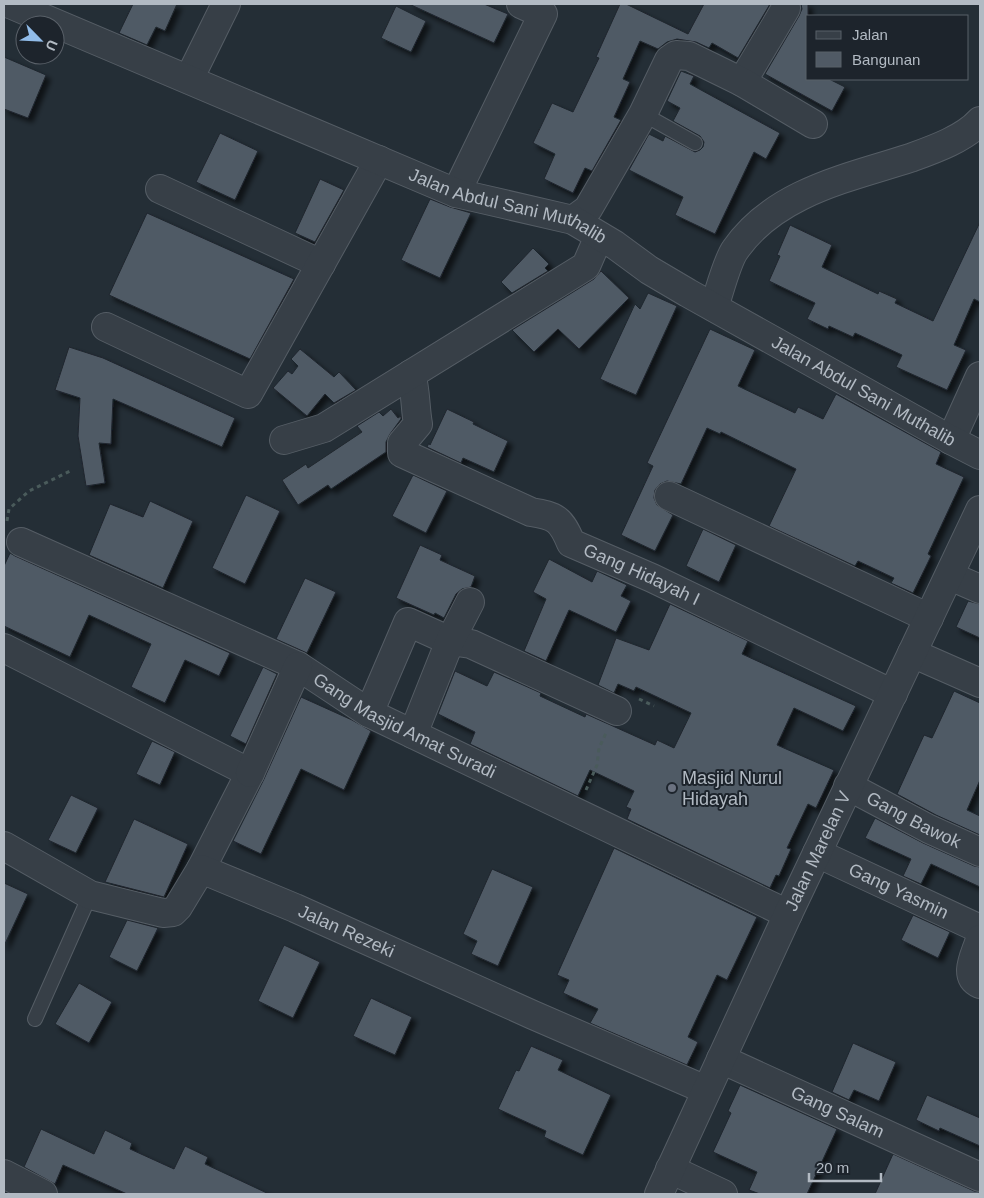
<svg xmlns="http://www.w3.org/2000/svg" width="984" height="1198" font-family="Helvetica,sans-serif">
	<defs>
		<filter id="shadow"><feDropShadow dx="4.5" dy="4.5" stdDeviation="2.5" flood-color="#0009"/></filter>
	</defs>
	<rect width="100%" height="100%" fill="#242e36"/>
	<g fill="#505a65" stroke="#1f262e" filter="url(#shadow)">
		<path d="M133,4h44l-12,27 -9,-4 -9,18 -28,-12z"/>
		<path d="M409,4h75l24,10 -14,29z"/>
		<path d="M620,4h6l62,30 16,-30h66l-32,54 -26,-15 -3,5 -13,-6 -19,-3 -10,3 -9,7 -18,-8 -17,38 7,3 -16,35 7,3 -29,51 -7,-3 -12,25 -29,-14 11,-25 -22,-11 19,-40 21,9 26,-54 -3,-1z"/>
		<path d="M801,4h7v75h21l16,8 -13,24 -67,-37 34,-58 3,-7z"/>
		<path d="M396,6l30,15 -15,31 -30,-14z"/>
		<path d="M4,57l42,18 -18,43 -24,-9z"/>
		<path d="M681,71l13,5 -4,8 90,49 -14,26 -12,-7 -39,82 -40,-19 8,-18 -54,-27 20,-36 14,7 2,-5 30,16 5,-2 3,-3 1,-5 -4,-6 -27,-15 7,-13 -13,-7z"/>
		<path d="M220,133l38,18 -23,49 -39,-18z"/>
		<path d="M320,179l24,11 -29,52 -20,-9z"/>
		<path d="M430,199l20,8 21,6 -31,65 -39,-18z"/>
		<path d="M147,213l147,66 -44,80 -141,-64z"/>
		<path d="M980,222v80l-6,-3 -20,46 12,5 -19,40 -51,-23 6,-12 -47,-22 -2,4 -24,-11 -1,3 -21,-10 8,-16 -46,-22 11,-25 -3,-1 13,-30 42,20 -10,22 56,27 1,-3 18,8 -2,4 38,18z"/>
		<path d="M533,248l16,16 -4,4 3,3 -36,22 -11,-11z"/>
		<path d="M601,271l28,27 -50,51 -21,-20 -24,23 -22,-22 82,-51z"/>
		<path d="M648,293l29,13 -41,89 -36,-16 35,-75 5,5z"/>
		<path d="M710,329l45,21 -17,36 57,27 3,-6 25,12 13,-25 105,58 -5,12 28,13 -36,77 3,2 -18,37 -22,-10 3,-5 -36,-17 -3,5 -86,-40 27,-57 -75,-37 -1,2 -13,-6 -26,56 -14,-3 -7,3 -5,6 -1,8 3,7 16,10 -18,36 -34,-16 32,-69 -6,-3z"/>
		<path d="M69,347l34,11 132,60 -13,29 -109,-48 -2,45 -12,-1 6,40 -19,3 -8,-50 2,-38 -25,-8z"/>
		<path d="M300,349l34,28 5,-5 17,18 -22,13 -9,-9 -18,22 -34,-28 15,-17 4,3 6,-8 -7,-7z"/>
		<path d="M391,409l7,9 3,-2v3l-11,15 -4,8v10l-55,37 -3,-4 -30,20 -16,-25 24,-16 2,4 54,-36 -5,-6 22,-14 4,4z"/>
		<path d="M447,409l27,13 -1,2 35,17 -14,31 -31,-14 -2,5 -34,-16 2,-4 1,2z"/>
		<path d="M413,475l34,16 -21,42 -34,-17z"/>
		<path d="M246,495l34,16 -35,73 -33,-16z"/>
		<path d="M150,501l43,20 -30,67 -74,-33 21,-51 33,13z"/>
		<path d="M703,529l33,16 -17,37 -33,-16z"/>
		<path d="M420,545l22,10 -2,5 35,16 -4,11 -9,2 -6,5 -12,24 -9,-5 -1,2 -38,-17z"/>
		<path d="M10,553l5,3 215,97 -11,23 -34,-16 -20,43 -34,-16 20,-43 -62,-29 -19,42 -66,-31v-60z"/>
		<path d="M549,559l43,23 5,-11 30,14 -6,11 10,5 -15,31 -47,-22 -23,51 -22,-10 22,-52 -13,-7z"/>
		<path d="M305,578l31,14 -29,61 -31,-14z"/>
		<path d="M968,601l12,3v34l-24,-11z"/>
		<path d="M670,604l78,37 -6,13 114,52 -13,25 -49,-23 -17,37 57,25 -18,38 -8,-4 -21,44 4,1 -12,27 -3,-1 -6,13 -143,-69 4,-10 -5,-2 8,-16 -44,-21 -12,26 -108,-52 5,-12 -37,-18 17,-43 32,15 7,-14 47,21 -1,3 45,21 1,-3 69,31 2,-5 17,8 17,-35 -55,-26 -2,4 -16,-7 -4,9 -16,-8 18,-47 33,12z"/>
		<path d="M263,667l14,7 -31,70 -16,-8z"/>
		<path d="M954,691l26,12v77l-13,30 13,6v19l-44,-20 -39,-21 27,-59 8,3z"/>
		<path d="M301,697l51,23 19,11 -27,59 -43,-21 -40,85 -28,-13 31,-62z"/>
		<path d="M152,741l23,11 -15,33 -24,-11z"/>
		<path d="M71,795l27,13 -22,45 -28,-13z"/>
		<path d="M875,818l48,25 51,23 6,1v20l-49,-23 -10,20 -18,-8 8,-17 -46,-21z"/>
		<path d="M134,819l54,25 -24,53 -59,-15z"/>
		<path d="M614,848l143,69 -30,63 -10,-5 -29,62 10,5 -11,23 -97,-42 8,-14 -35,-16 6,-13 -12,-5z"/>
		<path d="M492,869l41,18 -35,79 -27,-12 6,-13 -14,-7z"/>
		<path d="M4,883l24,11 -24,52z"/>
		<path d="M913,915l37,17 -12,26 -37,-18z"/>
		<path d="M127,920l31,8 -21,43 -28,-14z"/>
		<path d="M284,945l36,17 -27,56 -35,-17z"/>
		<path d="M79,983l33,19 -23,41 -34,-19z"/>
		<path d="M371,998l41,19 -17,38 -42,-19z"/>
		<path d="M853,1043l43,19 -17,39 -25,-11 -5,10 -17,-8z"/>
		<path d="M531,1046l32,14 -5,10 53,25 -28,60 -39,-18 2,-6 -48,-22 18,-39 3,1z"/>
		<path d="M740,1085l97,44 -30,65h-47l-11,-4 8,-18 -44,-20 18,-39 -3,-2z"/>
		<path d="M927,1095l53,23v28l-40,-18 -1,3 -23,-11z"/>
		<path d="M41,1129l53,25 11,-24 27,13 -2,6 44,20 11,-23 23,11 -3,7 64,30h-142l-64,-29 -8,19 -31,-17z"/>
		<path d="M893,1154l81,37 6,1v2h-105z"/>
	</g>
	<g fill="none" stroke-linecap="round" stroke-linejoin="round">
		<g stroke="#555d65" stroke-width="16">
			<g id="service">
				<path d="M643,114l52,29"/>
				<path d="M35,1019l55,-124"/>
			</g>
		</g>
		<g stroke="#555d65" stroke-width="30">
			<g id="minor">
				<path d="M189,79l37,-75"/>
				<path d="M742,82l44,-74"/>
				<path d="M160,189l161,75"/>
				<path d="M456,193l87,-179 -22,-10"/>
				<path d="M573,220l15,-11 55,-95 26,-54 7,-5 13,1 53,26 71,42"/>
				<path d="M714,307c5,-14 13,-46 21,-57 40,-58 113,-72 175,-92 22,-8 54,-19 70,-37"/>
				<path d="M106,327l142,67 131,-234"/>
				<path id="s1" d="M411,374c5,16 4,34 7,50l-16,19v10l129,59c25,4 30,7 40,31l81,35 241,116"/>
				<path d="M284,440l40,-12 262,-162 13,-30"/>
				<path d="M951,440l29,-64"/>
				<path d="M669,496l260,122"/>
				<path id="s2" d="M21,542l277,124 71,47 419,201"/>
				<path d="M950,576l30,13"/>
				<path d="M4,648l246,125 -49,96"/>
				<path d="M912,653l68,30"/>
				<path d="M369,713l39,-91 42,19 21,3 146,67"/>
				<path d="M413,734l37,-93 20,-39"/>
				<path d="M250,773l48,-107"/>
				<path id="s3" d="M848,786l81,43 51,23"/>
				<path id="s4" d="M4,846l86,49 73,18 10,-1 5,-5 23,-38 94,39 238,107 173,75"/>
				<path id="s5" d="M817,853l163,76"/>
				<path d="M980,939c-4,15 -18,37 0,45"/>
				<path id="s6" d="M721,1059l259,118"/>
				<path d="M670,1169l53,25"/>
				<path d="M4,1174l39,20"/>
			</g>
		</g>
		<g stroke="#555d65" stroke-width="30">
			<g id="tertiary">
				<path id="s7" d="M10,4l446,189 117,27 42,25 34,25 39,23 263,147 29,15"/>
				<path id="s8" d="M659,1194l129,-280 192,-404"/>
			</g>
		</g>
		<g stroke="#4a5b5b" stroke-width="3" stroke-dasharray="4 4" stroke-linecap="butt">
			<path d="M7,521l2,-12 20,-18 41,-20"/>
			<path d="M639,699l15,7"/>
			<path d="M586,790l11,-25 2,-17 7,-15"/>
		</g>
		<use href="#service" stroke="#373f47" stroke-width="14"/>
		<use href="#minor" stroke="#373f47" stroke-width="28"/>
		<use href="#tertiary" stroke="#373f47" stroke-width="28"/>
	</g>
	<circle fill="#6b7280" stroke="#1d242c" stroke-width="2" cx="672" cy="788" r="5"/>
	<g text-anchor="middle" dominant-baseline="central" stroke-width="4" stroke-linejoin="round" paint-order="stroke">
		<g font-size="18" fill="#b2bac3" stroke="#1d242c">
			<text stroke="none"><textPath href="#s7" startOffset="538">Jalan Abdul Sani Muthalib</textPath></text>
			<text stroke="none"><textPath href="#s7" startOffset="942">Jalan Abdul Sani Muthalib</textPath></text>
			<text stroke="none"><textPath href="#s1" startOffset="359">Gang Hidayah I</textPath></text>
			<text stroke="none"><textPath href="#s2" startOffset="426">Gang Masjid Amat Suradi</textPath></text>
			<text stroke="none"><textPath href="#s3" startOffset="74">Gang Bawok</textPath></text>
			<text stroke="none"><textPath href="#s8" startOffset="378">Jalan Marelan V</textPath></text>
			<text stroke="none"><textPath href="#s5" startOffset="90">Gang Yasmin</textPath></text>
			<text stroke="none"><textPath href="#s4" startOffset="394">Jalan Rezeki</textPath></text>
			<text stroke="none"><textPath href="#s6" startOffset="128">Gang Salam</textPath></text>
		</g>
		<g font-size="18" fill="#b2bac3" stroke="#1d242c" text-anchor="start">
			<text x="682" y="778">Masjid Nurul<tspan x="682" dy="21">Hidayah</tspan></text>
		</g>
	</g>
	<rect width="984" height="1198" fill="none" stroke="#b2bac3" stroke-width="10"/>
	<rect x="806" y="15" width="162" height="65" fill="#1d242c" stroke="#596068"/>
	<rect x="816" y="31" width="25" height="8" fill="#373f47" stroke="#596068"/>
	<text x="852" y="40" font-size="15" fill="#b2bac3">Jalan</text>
	<rect x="816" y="52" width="25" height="15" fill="#505a65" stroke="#596068"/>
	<text x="852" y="65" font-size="15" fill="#b2bac3">Bangunan</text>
	<g transform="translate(40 40) rotate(114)"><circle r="24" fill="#1d242c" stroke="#596068"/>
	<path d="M0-4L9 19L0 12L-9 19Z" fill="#91bce9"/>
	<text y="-8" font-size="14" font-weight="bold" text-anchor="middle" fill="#b2bac3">U</text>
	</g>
	<path d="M809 1173v8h72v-8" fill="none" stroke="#b2bac3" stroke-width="2.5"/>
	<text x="816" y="1173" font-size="15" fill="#b2bac3" stroke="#1d242c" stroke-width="4" paint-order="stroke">20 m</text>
</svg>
